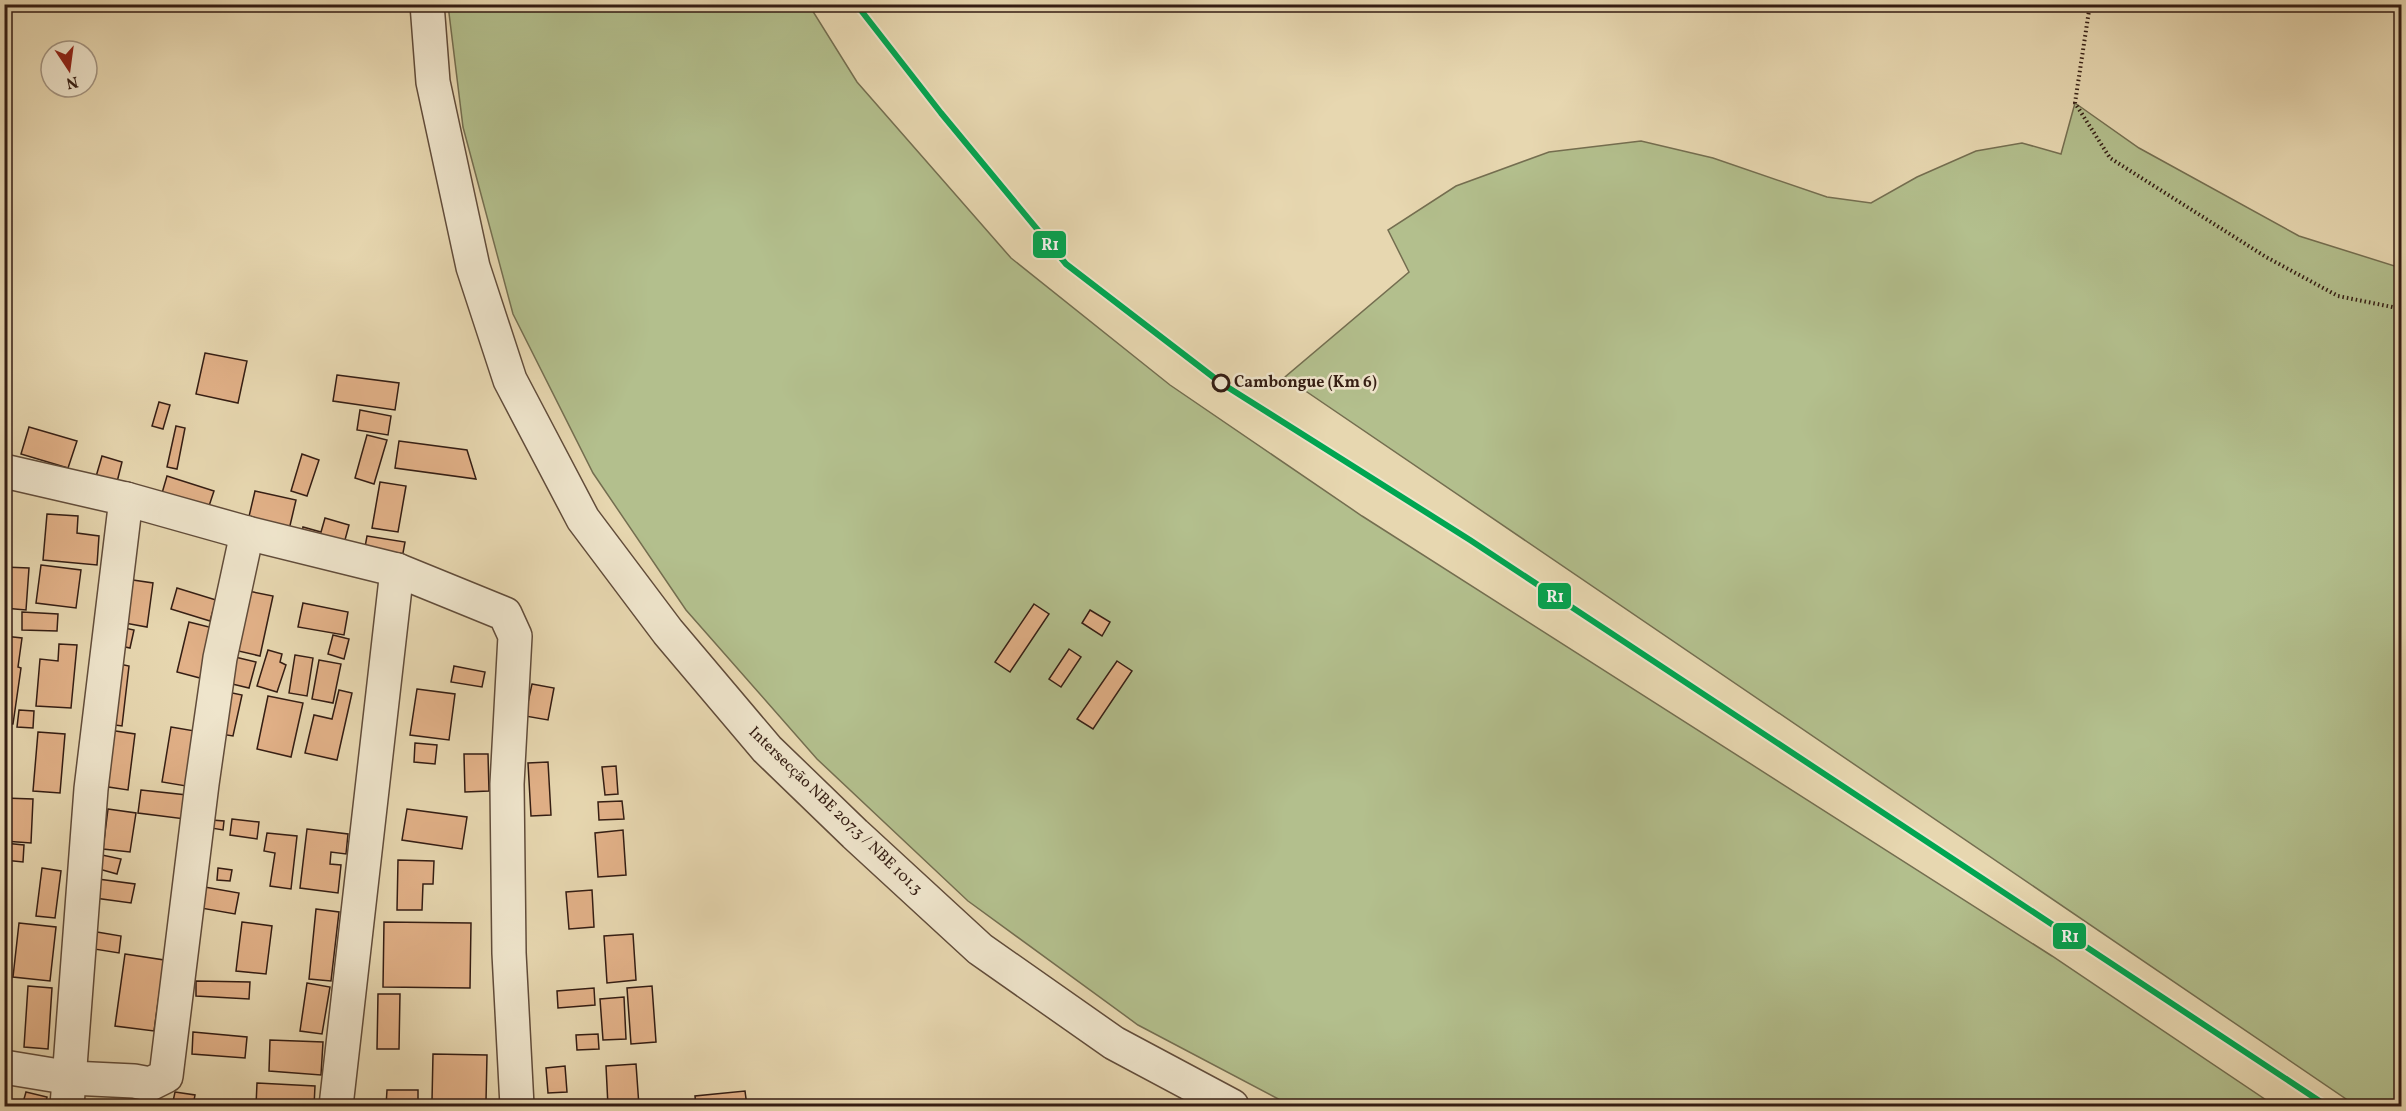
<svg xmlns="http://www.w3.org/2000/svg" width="2406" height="1111" font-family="Vollkorn,serif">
	<rect width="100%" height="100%" fill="#e7d7b0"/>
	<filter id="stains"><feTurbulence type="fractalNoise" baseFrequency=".00333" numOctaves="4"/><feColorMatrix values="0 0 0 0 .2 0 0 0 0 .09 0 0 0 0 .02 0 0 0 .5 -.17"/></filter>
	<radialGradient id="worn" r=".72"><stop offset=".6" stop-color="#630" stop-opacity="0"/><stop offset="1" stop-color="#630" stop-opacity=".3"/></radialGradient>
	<g fill="#b3bf8d" stroke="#746e50" stroke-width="1.5">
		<path d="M448,5h361l48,77 154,176 159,127 192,131 690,440 223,150h-975l-16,-4 -146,-77 -170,-124 -151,-142 -131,-149 -93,-137 -80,-159 -50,-187z"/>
		<path d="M2075,103l64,45 160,88 102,32v838h-40l-6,-1 -1070,-728 124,-105 -21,-42 68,-44 93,-34 92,-11 72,17 114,39 44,6 46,-26 59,-26 46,-8 39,11z"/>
	</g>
	<g fill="#e2b188" stroke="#341d13" stroke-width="1.5">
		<path d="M205,353l42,8 -9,42 -42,-9z"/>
		<path d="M337,375l62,8 -4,27 -62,-9z"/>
		<path d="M159,402l11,3 -7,24 -11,-3z"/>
		<path d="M360,410l31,6 -3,19 -31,-5z"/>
		<path d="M176,426l9,2 -8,41 -10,-2z"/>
		<path d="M29,427l48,14 -9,27 -47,-14z"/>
		<path d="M367,435l20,5 -13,44 -19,-6z"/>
		<path d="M399,441l68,9 9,29 -81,-11z"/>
		<path d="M302,454l17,6 -12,36 -16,-5z"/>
		<path d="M102,456l20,6 -6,24 -21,-6z"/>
		<path d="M167,476l47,15 -8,24 -46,-15z"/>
		<path d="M380,482l26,4 -8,46 -26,-4z"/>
		<path d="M255,491l41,9 -8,34 -41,-9z"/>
		<path d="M47,514l31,2 -1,17 22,3 -2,29 -54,-5z"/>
		<path d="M325,518l24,7 -7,26 -42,-11 3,-13 18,5z"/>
		<path d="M367,536l38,6 -4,22 -38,-6z"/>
		<path d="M41,565l40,5 -5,38 -40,-5z"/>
		<path d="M4,567l25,1 -3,42 -22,-2z"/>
		<path d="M126,579l27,4 -6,44 -28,-5z"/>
		<path d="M177,588l39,12 -6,21 -39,-12z"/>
		<path d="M248,591l25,5 -13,60 -26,-6z"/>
		<path d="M303,603l45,9 -4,23 -46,-8z"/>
		<path d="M1034,604l15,10 -39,58 -15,-10z"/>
		<path d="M1090,610l20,12 -8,14 -20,-13z"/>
		<path d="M22,612l36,2 -1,17 -35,-1z"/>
		<path d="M189,622l24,6 -13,50 -23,-6z"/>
		<path d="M120,627l14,3 -4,18 -14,-3z"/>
		<path d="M333,635l16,4 -5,20 -16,-5z"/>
		<path d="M4,636l18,2 -4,29 3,1 -8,56 -9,-1z"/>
		<path d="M59,644l18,1 -6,63 -35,-2 4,-47 18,2z"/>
		<path d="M1069,649l12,8 -20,30 -12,-8z"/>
		<path d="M268,650l14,4 -2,8 6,3 -9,27 -20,-6z"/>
		<path d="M295,655l18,3 -6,38 -18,-3z"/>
		<path d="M235,657l21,5 -7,26 -21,-5z"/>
		<path d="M319,660l22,4 -8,39 -21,-4z"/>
		<path d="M1117,661l15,10 -39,58 -16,-10z"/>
		<path d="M115,663l14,3 -7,60 -14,-2z"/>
		<path d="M454,666l31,6 -3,15 -31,-5z"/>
		<path d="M532,684l22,4 -6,32 -23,-4z"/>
		<path d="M417,689l38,5 -6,46 -39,-5z"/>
		<path d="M339,690l13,3 -15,67 -32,-7 9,-38 18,4z"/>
		<path d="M223,691l19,4 -9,41 -19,-3z"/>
		<path d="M268,696l35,7 -12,54 -34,-8z"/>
		<path d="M19,710l15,1 -1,17 -16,-1z"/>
		<path d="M171,727l24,4 -9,55 -24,-4z"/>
		<path d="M109,730l26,4 -7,56 -26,-4z"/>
		<path d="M38,732l27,2 -5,59 -27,-2z"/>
		<path d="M415,743l22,2 -2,19 -21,-2z"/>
		<path d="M464,754h24l1,37 -24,1z"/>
		<path d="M548,762l3,53 -20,1 -3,-53z"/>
		<path d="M616,766l2,28 -13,1 -3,-28z"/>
		<path d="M141,790l46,5 -2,24 -47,-6z"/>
		<path d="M4,798l29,1 -2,44 -27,-2z"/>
		<path d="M622,801l2,18 -25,1 -1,-18z"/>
		<path d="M108,809l28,4 -6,39 -27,-3z"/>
		<path d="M407,809l60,8 -5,32 -60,-9z"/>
		<path d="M232,819l27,3 -2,17 -27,-4z"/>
		<path d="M212,820l12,1 -1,9 -12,-2z"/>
		<path d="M307,829l41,5 -2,20 -15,-2 -1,12 11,1 -3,28 -38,-5z"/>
		<path d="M623,830l3,45 -28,2 -3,-44z"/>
		<path d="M267,833l30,3 -6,53 -21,-3 5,-33 -11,-2z"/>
		<path d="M4,843l20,2 -1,17 -19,-2z"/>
		<path d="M102,855l19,4 -4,15 -18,-5z"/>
		<path d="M398,860l36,1 -1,23h-10l-1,26h-25z"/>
		<path d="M42,868l19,3 -6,47 -19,-2z"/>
		<path d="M218,868l14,2 -2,11 -13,-1z"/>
		<path d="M98,879l37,5 -4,19 -36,-5z"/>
		<path d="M199,886l40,7 -4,21 -40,-7z"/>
		<path d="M592,890l2,37 -25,2 -3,-37z"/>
		<path d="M316,909l23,3 -8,69 -22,-2z"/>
		<path d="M242,922l30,4 -6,48 -30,-3z"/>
		<path d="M384,922l87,1 -1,65 -87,-1z"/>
		<path d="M19,923l37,4 -6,54 -37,-4z"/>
		<path d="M97,932l24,4 -2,17 -25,-4z"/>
		<path d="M633,934l3,46 -29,3 -3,-47z"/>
		<path d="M125,954l39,6 -10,71 -39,-5z"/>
		<path d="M196,981l54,1 -1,17 -53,-3z"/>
		<path d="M307,983l23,4 -8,47 -22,-3z"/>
		<path d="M28,986l24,2 -4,61 -24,-2z"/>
		<path d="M652,986l4,56 -25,2 -4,-56z"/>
		<path d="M594,988l1,17 -37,3 -1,-17z"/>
		<path d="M378,994h22l-1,55h-22z"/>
		<path d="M624,997l2,42 -23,1 -3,-41z"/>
		<path d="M193,1032l54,5 -2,21 -53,-4z"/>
		<path d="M598,1034l1,15 -22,1 -1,-15z"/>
		<path d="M270,1040l53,2 -2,33 -52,-4z"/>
		<path d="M433,1054l54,1 -1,46h-54z"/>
		<path d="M636,1064l3,42h-31l-2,-40z"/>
		<path d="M565,1066l2,26 -19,1 -2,-25z"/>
		<path d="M257,1083l58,3 -1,20h-58z"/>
		<path d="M387,1090h31v16h-32z"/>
		<path d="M745,1091l2,15h-51l-1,-10z"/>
		<path d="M26,1092l21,5 -2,9h-23z"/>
		<path d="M175,1092l20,3 -2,11h-21z"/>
	</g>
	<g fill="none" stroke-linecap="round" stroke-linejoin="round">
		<g stroke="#614c3a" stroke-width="36">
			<g id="minor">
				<path d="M427,4l6,78 40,185 37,113 73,139 85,113 99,117 88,85 125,115 134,94 118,63"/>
				<path d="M4,471l122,28 121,34 150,37 108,44 10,22 -8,148 2,169 8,153"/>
				<path d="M4,1067l67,11 63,3 16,3 16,-8 36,-292 18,-126 27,-125"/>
				<path d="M67,1106l24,-317 35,-290"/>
				<path d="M336,1106l61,-536"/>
			</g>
		</g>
		<path stroke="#341d13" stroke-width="4" stroke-dasharray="1.5 3" stroke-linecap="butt" d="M2090,4l-15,99 35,55 156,99 72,39 64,13"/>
		<use href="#minor" stroke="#efe5cc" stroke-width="33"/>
		<g stroke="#efe5cc" stroke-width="10">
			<path id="rail-1" d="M856,4l85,109 125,151 155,119 249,157 857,566"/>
		</g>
		<use href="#rail-1" stroke="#00a651" stroke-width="6"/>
	</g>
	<circle fill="#efe5cc" stroke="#341d13" stroke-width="3" cx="1221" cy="383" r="8"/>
	<g text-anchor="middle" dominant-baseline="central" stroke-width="5" stroke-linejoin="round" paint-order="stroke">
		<g font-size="16" font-weight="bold" fill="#341d13" stroke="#efe5cc" text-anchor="start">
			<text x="1234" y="383">Cambongue (Km 6)</text>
		</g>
		<g font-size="16" fill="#341d13" stroke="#efe5cc">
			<text transform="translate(835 811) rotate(44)">Intersecção NBE 207.3 / NBE 101.3</text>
		</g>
	</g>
	<g stroke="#efe5cc" stroke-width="2">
		<rect x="1032" y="230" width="35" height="29" rx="6" fill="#00a651"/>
		<rect x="1537" y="582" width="35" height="28" rx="6" fill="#00a651"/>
		<rect x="2052" y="922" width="35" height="28" rx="6" fill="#00a651"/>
	</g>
	<g font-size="16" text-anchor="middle" font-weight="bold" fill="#fff">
		<text x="1050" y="250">R1</text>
		<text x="1555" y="602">R1</text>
		<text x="2070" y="942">R1</text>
	</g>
	<rect width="2406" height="1111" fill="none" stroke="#e7d7b0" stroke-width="24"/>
	<rect x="6" y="6" width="2394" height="1099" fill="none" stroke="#341d13" stroke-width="3"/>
	<rect x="12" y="12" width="2382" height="1087" fill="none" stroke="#341d13" stroke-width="1.5"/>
	<g transform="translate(69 69) rotate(167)"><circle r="28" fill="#efe5cc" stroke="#a49582" stroke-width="1.5"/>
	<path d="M0-4.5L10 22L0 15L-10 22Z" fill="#8f2418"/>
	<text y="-9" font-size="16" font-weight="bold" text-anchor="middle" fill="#341d13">N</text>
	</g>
	<rect width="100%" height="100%" filter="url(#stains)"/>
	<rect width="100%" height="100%" fill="url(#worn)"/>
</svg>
